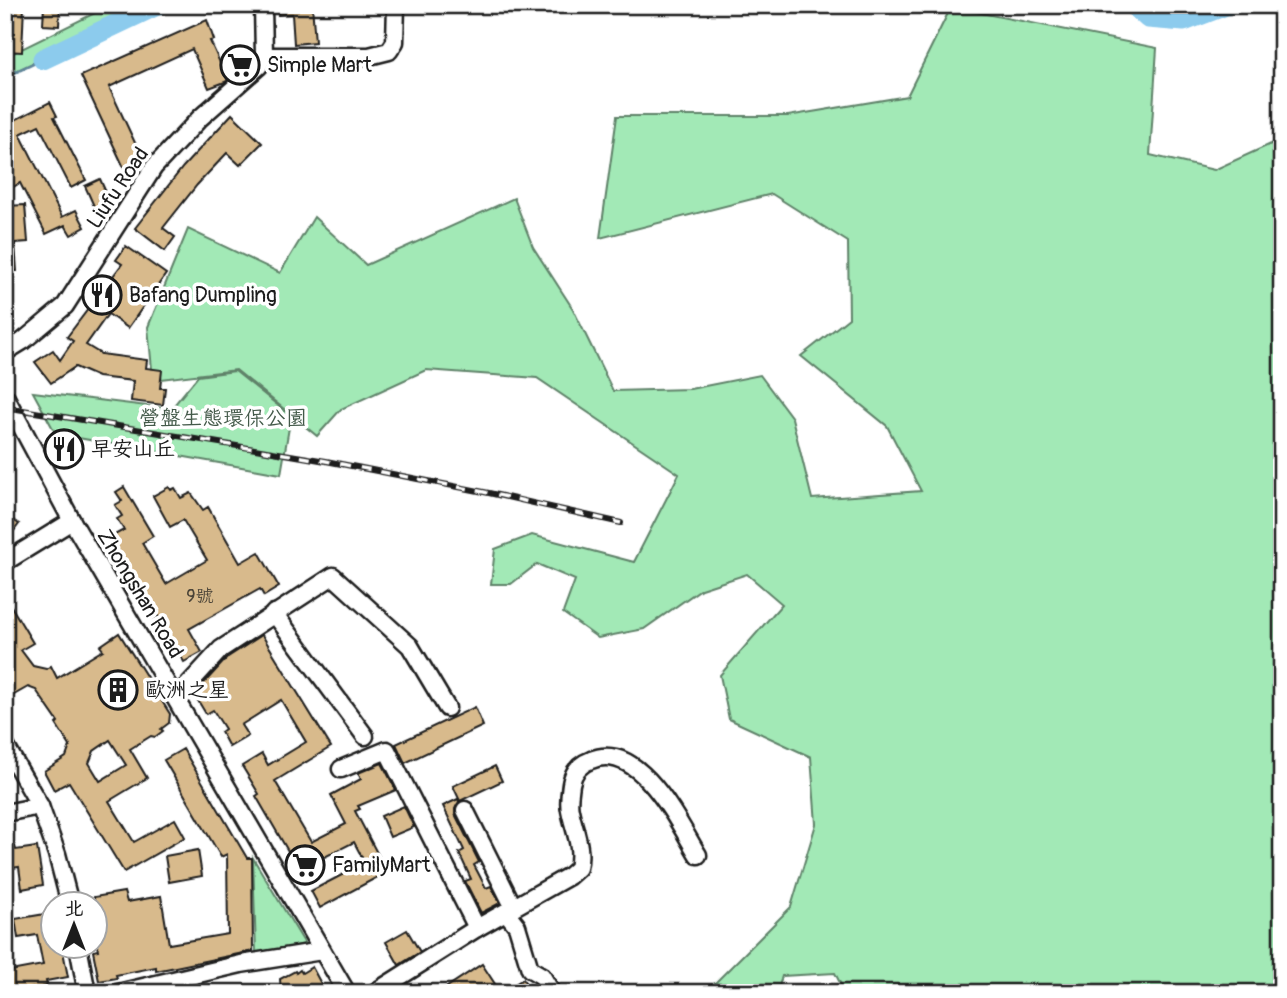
<svg xmlns="http://www.w3.org/2000/svg" width="1287" height="998" font-family="Pangolin,'LXGW WenKai TC',sans-serif">
	<rect width="100%" height="100%" fill="#fff"/>
	<filter id="ink" filterUnits="userSpaceOnUse"><feTurbulence type="fractalNoise" baseFrequency=".0143" numOctaves="2"/><feDisplacementMap in="SourceGraphic" scale="14" xChannelSelector="R" yChannelSelector="G"/><feConvolveMatrix kernelMatrix="1 2 1 2 8 2 1 2 1" color-interpolation-filters="sRGB"/></filter>
	<g filter="url(#ink)">
		<g fill="#a2e9b6" stroke="#5f8269" stroke-width="2">
			<path d="M111,5h45l-151,71v-19z"/>
			<path d="M951,7l206,41 -7,107 64,15 68,-31v854h-437l-10,-20 -53,3 -5,17h-72l86,-86 25,-83 -5,-67 -82,-38 -9,-44 62,-71 -35,-30 -46,15 -57,40 -46,9 -35,-25 12,-33 -38,-16 -26,20h-20l4,-35 37,-14 102,27 45,-88 -142,-96 -111,-8 -85,39 -24,27 -81,-66 -83,10 -5,-53 40,-98 92,44 34,-56 52,48 148,-67 19,49 40,62 40,82 77,-2 70,-14 32,43 20,81 109,-8 -34,-65 -86,-70 48,-38 -1,-76 -76,-48 -172,44 17,-122h171l119,-20z"/>
			<path d="M235,371l56,45 -10,58 -225,-40 -23,-42 138,17 27,-33z"/>
			<path d="M253,858l52,86 -49,10z"/>
		</g>
		<g fill="none" stroke-linecap="round" stroke-linejoin="round">
			<path stroke="#5f8599" stroke-width="3.5" d="M5,77l38,-18"/>
			<g stroke="#8ccbed" stroke-width="21">
				<path d="M1134,5l14,13 36,3 42,-16"/>
				<path d="M43,59l114,-54"/>
			</g>
		</g>
		<g fill="#d8ba8c" stroke="#1c1c1c" stroke-width="2" fill-rule="evenodd">
			<path d="M5,5h19l-2,47 -17,-1z"/>
			<path d="M44,5h16l-1,21 -16,-1z"/>
			<path d="M277,5h35l3,37 -21,2 -2,-30 -14,1z"/>
			<path d="M207,20l7,20 -4,1 18,39 -3,2 -16,6 -17,-39 -83,38 35,75 -18,10 -45,-96z"/>
			<path d="M50,102l7,14 -3,1 32,63 -15,8 -32,-63 -19,9 42,83 14,-7 9,17 -14,8 -6,-10 -19,9 -26,-51 -15,9v-67z"/>
			<path d="M232,114l30,29 -22,22 -13,-12 -30,32 -34,43 12,9 -10,14 -30,-23 48,-61z"/>
			<path d="M100,179l12,27 -15,7 -12,-27z"/>
			<path d="M25,205l3,37 -13,1 2,28h-12v-65z"/>
			<path d="M126,246l40,28 -38,54 -20,-14 -22,31 15,9 46,6 -1,8 16,2 -2,18h5l-2,17 -32,-4 2,-20 -35,-4 -23,-10 -24,16 -16,-21 18,-12 7,10 13,-19 -6,-4 55,-73 -6,-4z"/>
			<path d="M124,487l29,49 -11,7 24,41 41,-24 -24,-40 -13,7 -17,-31 16,-9 2,3 4,-2 6,10 10,-5 12,17 5,-3 32,56 19,-11 20,35 -15,9 -4,-7 -71,40 13,23 -18,10 -26,-46 -5,2 -38,-65 2,-2 -8,-13 15,-8 -7,-11 5,-3 -7,-11 7,-4 -6,-9z"/>
			<path d="M5,515l14,9 -14,19z"/>
			<path d="M5,596l28,47 -12,7 12,16 13,3 5,-3 6,12 46,-28 -3,-4 19,-13 51,81 -1,9 -8,6 2,2 -8,6 -4,-1 -21,13 17,29 -38,23 25,41 41,-23 10,18 -61,35 -55,-90 -15,8 -10,-19 22,-14 4,-11 -14,-22 2,-2 -22,-32 -8,-3 -23,13zM110,740l16,25 -26,16 -11,-18 5,-12z"/>
			<path d="M262,635l69,112 -56,34 36,61 35,-18 -15,-29 30,-16 -3,-6 24,-10 14,27 -38,16 2,3 -5,2 32,61 -67,36 -9,-17 54,-28 -11,-21 -55,28 -43,-74 3,-2 -17,-28 20,-12 6,11 38,-23 -25,-42 -40,25 7,11 -19,11 -8,-15 4,-3 -12,-19 -7,4 -12,-20 34,-37z"/>
			<path d="M475,707l8,19 -78,37 -9,-19z"/>
			<path d="M183,749l64,109h5l1,93 -97,20v-4l-40,8 1,3 -18,3 -6,-30 5,-1 -4,-17v-36l30,-5 3,10 34,-6 8,48 59,-10 -1,-80 -6,3 -57,-97z"/>
			<path d="M495,766l7,15 -42,20 -7,-15z"/>
			<path d="M458,799l1,3 -4,7v5l24,48 -5,3 12,23 5,-2 9,17 -19,10 -16,-32 6,-2 -12,-26 5,-3 -21,-44z"/>
			<path d="M404,806l10,21 -24,10 -9,-21z"/>
			<path d="M15,846l1,4 21,-3 6,38 -21,4 -3,-22 -14,2v-21z"/>
			<path d="M198,850l4,26 -33,6 -4,-26z"/>
			<path d="M51,913l1,33h10l6,31 -22,4 1,5 -42,7v-21l38,-7 -6,-30 -19,3 -3,-19z"/>
			<path d="M407,930l13,22 -21,13 -13,-23z"/>
			<path d="M482,964l13,20 -13,9h-44z"/>
			<path d="M312,967l14,26h-45l-1,-14 15,-8 1,2 4,-3 2,3z"/>
			<path d="M523,979l9,14h-31z"/>
		</g>
		<g fill="none" stroke-linecap="round" stroke-linejoin="round">
			<g stroke="#1c1c1c" stroke-width="21">
				<g id="minor">
					<path d="M264,56h105l20,-5 6,-9 1,-37"/>
					<path d="M5,352l18,-11 42,-35 89,-139 46,-49 59,-52 5,-10 -1,-51"/>
					<path d="M5,396l67,125 275,472"/>
					<path d="M5,562l67,-41"/>
					<path d="M274,613l91,123"/>
					<path d="M176,698l45,-49 112,-73 77,70 37,62"/>
					<path d="M5,745l35,61 17,48 13,50"/>
					<path d="M341,769l46,-19 90,178"/>
					<path d="M465,810l48,96"/>
					<path d="M5,813l35,-7"/>
					<path d="M506,912l11,14 13,43 12,7 10,17"/>
					<path d="M78,946l9,47"/>
					<path d="M118,993l123,-29 81,-13"/>
					<path d="M374,993l103,-65 92,-52 9,-8c5,-22 -4,-37 -8,-58 -2,-8 0,-18 1,-26 2,-12 9,-20 20,-24 48,-20 87,62 107,95"/>
				</g>
			</g>
			<use href="#minor" stroke="#fff" stroke-width="16"/>
			<g stroke="#1c1c1c" stroke-width="6">
				<path id="rail" d="M5,407l321,54 163,32 132,30"/>
			</g>
			<use href="#rail" stroke="#fff" stroke-width="3.5" stroke-dasharray="10" stroke-linecap="butt"/>
		</g>
	</g>
	<defs>
		<g id="supermarket-ring" transform="scale(2.0125)"><circle r="9.5" fill="#fff" stroke="#1c1c1c" stroke-width="1.5"/><path d="M-6-5.5h2.5l.6 2H6L4.5 2H-2.5L-4.4-4H-6ZM-1.5 3.2a1.3 1.3 0 1 0 .1 0ZM3 3.2a1.3 1.3 0 1 0 .1 0Z" fill="#1c1c1c"/></g>
		<g id="restaurant-ring" transform="scale(2.0125)"><circle r="9.5" fill="#fff" stroke="#1c1c1c" stroke-width="1.5"/><path d="M-5-6h1v4h1v-4h1v4h1v-4h1v5L-1.5 .5V6h-2V.5L-5-1ZM5-6V6H3V1.5H1.5Q1.5-4 5-6Z" fill="#1c1c1c"/></g>
		<g id="building-ring" transform="scale(2.0125)"><circle r="9.5" fill="#fff" stroke="#1c1c1c" stroke-width="1.5"/><path d="M-4-6H4V6H1V3H-1V6H-4ZM-2.5-4.3h1.7v1.8h-1.7ZM.8-4.3h1.7v1.8H.8ZM-2.5-1h1.7V.8h-1.7ZM.8-1h1.7V.8H.8Z" fill="#1c1c1c"/></g>
	</defs>
	<g fill-rule="evenodd">
		<use href="#supermarket-ring" x="240" y="65"/>
		<use href="#restaurant-ring" x="102" y="295"/>
		<use href="#restaurant-ring" x="64" y="449"/>
		<use href="#building-ring" x="118" y="690"/>
		<use href="#supermarket-ring" x="305" y="865"/>
	</g>
	<g text-anchor="middle" dominant-baseline="central" stroke-width="7" stroke-linejoin="round" paint-order="stroke">
		<g font-size="18" fill="#4b4438">
			<text x="200" y="596">9號</text>
		</g>
		<g font-size="21" fill="#1c1c1c" stroke="#fff" text-anchor="start">
			<text x="267" y="65">Simple Mart</text>
			<text x="129" y="295">Bafang Dumpling</text>
			<text x="91" y="449">早安山丘</text>
			<text x="145" y="690">歐洲之星</text>
			<text x="332" y="865">FamilyMart</text>
		</g>
		<g font-size="21" fill="#1c1c1c" stroke="#fff">
			<text transform="translate(118 188) rotate(-56)">Liufu Road</text>
			<text transform="translate(140 594) rotate(59)">Zhongshan Road</text>
		</g>
		<g font-size="21" fill="#445a4a" stroke="#fff">
			<text x="223" y="418">營盤生態環保公園</text>
		</g>
	</g>
	<rect width="1287" height="998" fill="none" stroke="#fff" stroke-width="28"/>
	<rect x="14" y="14" width="1259" height="970" fill="none" stroke="#1c1c1c" stroke-width="2.5" filter="url(#ink)"/>
	<g transform="translate(74 925)"><circle r="33" fill="#ffffff" stroke="#a4a4a4" stroke-width="2"/>
	<path d="M0-5L12 26L0 18L-12 26Z" fill="#1c1c1c"/>
	<text y="-10" font-size="19" font-weight="bold" text-anchor="middle" fill="#1c1c1c">北</text>
	</g>
</svg>
